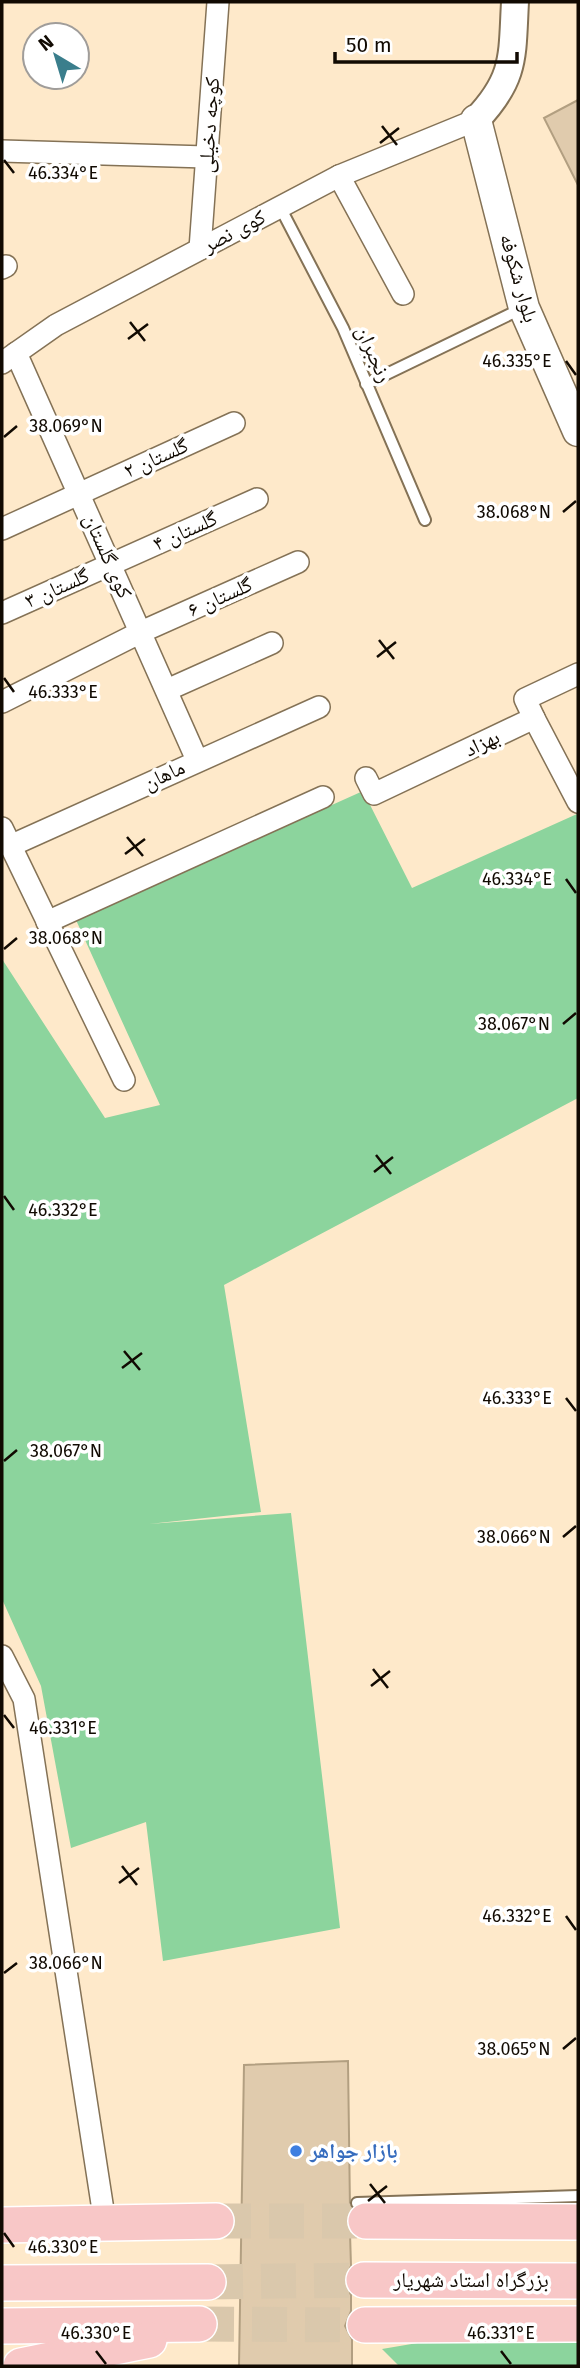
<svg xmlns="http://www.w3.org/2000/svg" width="580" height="2368" font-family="'Fira Sans','Noto Naskh Arabic',sans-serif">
	<rect width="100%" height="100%" fill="#fee9ca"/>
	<g fill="#8cd49d">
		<path d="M363,791l49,97 165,-74 1,284 -354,187 37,227 -112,12 142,-11 49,415 -177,33 -17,-139 -75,26 -30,-162 -39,-87v-640l103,159 55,-13 -84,-185z"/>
		<path d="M578,2338v28h-179l-17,-17 59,-10z"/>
	</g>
	<g fill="#e0cbad" stroke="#b29f81" stroke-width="2">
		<path d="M578,100v85l-34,-67z"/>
		<path d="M348,2061l2,148 -4,13 4,11 1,33 -7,15 7,14v16l-6,15 7,13v27h-113l5,-301z"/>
	</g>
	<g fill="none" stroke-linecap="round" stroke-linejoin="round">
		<g stroke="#dac8ac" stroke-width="35" stroke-dasharray="35 18" stroke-linecap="butt">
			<path d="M216,2221h150"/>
			<path d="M208,2282l156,-2"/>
			<path d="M199,2324l166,1"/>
		</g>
		<g stroke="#847256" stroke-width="14">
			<g id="service">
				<path d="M280,207l63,121 82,192"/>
				<path d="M366,384l155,-75"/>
				<path d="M357,2203l221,-7"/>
			</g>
		</g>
		<g stroke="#847256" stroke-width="24">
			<g id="minor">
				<path d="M2,151l204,6"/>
				<path d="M339,176l64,118"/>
				<path d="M200,249l18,-247"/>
				<path d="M2,268l4,-2"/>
				<path d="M16,353l181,407"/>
				<path d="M2,363l54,-38 283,-149 137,-56"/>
				<path d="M2,529l232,-106"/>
				<path d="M2,613l255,-114"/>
				<path d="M167,690l105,-47"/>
				<path d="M2,702l139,-70 157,-70"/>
				<path d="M534,718l44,84"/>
				<path d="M366,778l8,16 160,-76 -9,-19 53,-25"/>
				<path d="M2,828l122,252"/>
				<path d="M10,846l309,-139"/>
				<path d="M47,922l276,-125"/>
				<path d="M2,1656l22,43 81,524"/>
			</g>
		</g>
		<g stroke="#847256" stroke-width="30">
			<path id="tertiary" d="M476,120c40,-42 36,-64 39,-118"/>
		</g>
		<g stroke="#847256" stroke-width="33">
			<path id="secondary" d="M476,120l48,188 54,123"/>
		</g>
		<g stroke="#fff" stroke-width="38">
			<g id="trunk">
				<path d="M366,2221l212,1"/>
				<path d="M2,2225l214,-4"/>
				<path d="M364,2280l214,1"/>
				<path d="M2,2283l206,-1"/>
				<path d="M365,2325l213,-1"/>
				<path d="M2,2326l197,-2"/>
				<path d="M21,2366l128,-26"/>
			</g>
		</g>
		<use href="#service" stroke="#fff" stroke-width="10"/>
		<use href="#minor" stroke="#fff" stroke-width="21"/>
		<use href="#tertiary" stroke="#fff" stroke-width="26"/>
		<use href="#secondary" stroke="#fff" stroke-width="30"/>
		<use href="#trunk" stroke="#f8c7c7" stroke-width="35"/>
	</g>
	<path fill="none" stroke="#110a02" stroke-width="2.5" d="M382,126l15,19M380,143l19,-15M4,160l10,13M130,322l15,19M128,339l20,-15M566,361l10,14M4,437l13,-11M563,512l13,-11M379,640l15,19M377,657l19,-15M4,678l10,14M127,837l16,19M125,854l20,-15M566,879l10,14M4,949l13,-11M563,1024l13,-11M376,1155l15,19M374,1172l19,-15M4,1196l10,14M124,1351l16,19M122,1368l20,-15M566,1398l10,13M4,1461l13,-11M563,1537l13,-11M373,1669l15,19M371,1686l19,-15M4,1715l10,13M122,1866l15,19M119,1883l20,-15M566,1916l10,14M4,1973l13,-10M563,2049l13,-11M370,2184l15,19M368,2201l19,-15M4,2233l10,14M96,2351l10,13M501,2351l10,13"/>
	<circle fill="#3f7fe0" stroke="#fff" stroke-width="2.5" cx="296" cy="2151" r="7"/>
	<g text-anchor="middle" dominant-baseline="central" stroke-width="7" stroke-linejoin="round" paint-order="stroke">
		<g font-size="21" fill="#110a02" stroke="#fff">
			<text transform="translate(209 125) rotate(-86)">کوچه دخیلی</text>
			<text transform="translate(234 231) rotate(-28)">کوی نصر</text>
			<text transform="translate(519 278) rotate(74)">بلوار شکوفه</text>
			<text transform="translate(374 354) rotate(66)">رنجبران</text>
			<text transform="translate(156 458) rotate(-24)">گلستان ۲</text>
			<text transform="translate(185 531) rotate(-24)">گلستان ۴</text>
			<text transform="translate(108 556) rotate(66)">کوی گلستان</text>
			<text transform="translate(57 588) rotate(-24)">گلستان ۳</text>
			<text transform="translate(220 597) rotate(-24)">گلستان ۶</text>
			<text transform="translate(482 743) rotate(-25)">بهزاد</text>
			<text transform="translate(164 775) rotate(-25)">ماهان</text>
			<text x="471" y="2280">بزرگراه استاد شهریار</text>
		</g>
		<g font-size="21" font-weight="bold" fill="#366cbe" stroke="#fff" text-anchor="start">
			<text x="310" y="2151">بازار جواهر</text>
		</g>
	</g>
	<g font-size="18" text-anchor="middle" fill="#110a02" stroke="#fff" stroke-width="7" stroke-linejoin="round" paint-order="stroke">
		<text x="63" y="179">46.334°E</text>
		<text x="517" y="367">46.335°E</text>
		<text x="66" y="432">38.069°N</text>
		<text x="514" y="518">38.068°N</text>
		<text x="63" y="698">46.333°E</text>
		<text x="517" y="885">46.334°E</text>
		<text x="66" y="944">38.068°N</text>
		<text x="514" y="1030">38.067°N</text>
		<text x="63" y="1216">46.332°E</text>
		<text x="517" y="1404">46.333°E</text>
		<text x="66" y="1457">38.067°N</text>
		<text x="514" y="1543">38.066°N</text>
		<text x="63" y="1734">46.331°E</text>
		<text x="517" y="1922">46.332°E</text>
		<text x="66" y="1969">38.066°N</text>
		<text x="514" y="2055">38.065°N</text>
		<text x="63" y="2253">46.330°E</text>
		<text x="96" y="2339">46.330°E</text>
		<text x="501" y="2339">46.331°E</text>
	</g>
	<rect width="580" height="2368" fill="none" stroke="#110a02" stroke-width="7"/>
	<g transform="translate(56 56) rotate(322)"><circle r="33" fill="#ffffff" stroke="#a09d9a" stroke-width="2"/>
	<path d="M0-5L12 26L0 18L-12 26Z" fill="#3a7e8c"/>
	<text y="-10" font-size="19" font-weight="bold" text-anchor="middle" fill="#110a02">N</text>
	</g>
	<path d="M335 52v10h182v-10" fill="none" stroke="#110a02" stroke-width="3.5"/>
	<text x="346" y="52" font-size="21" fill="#110a02" stroke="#ffffff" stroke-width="5" paint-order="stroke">50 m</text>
</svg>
